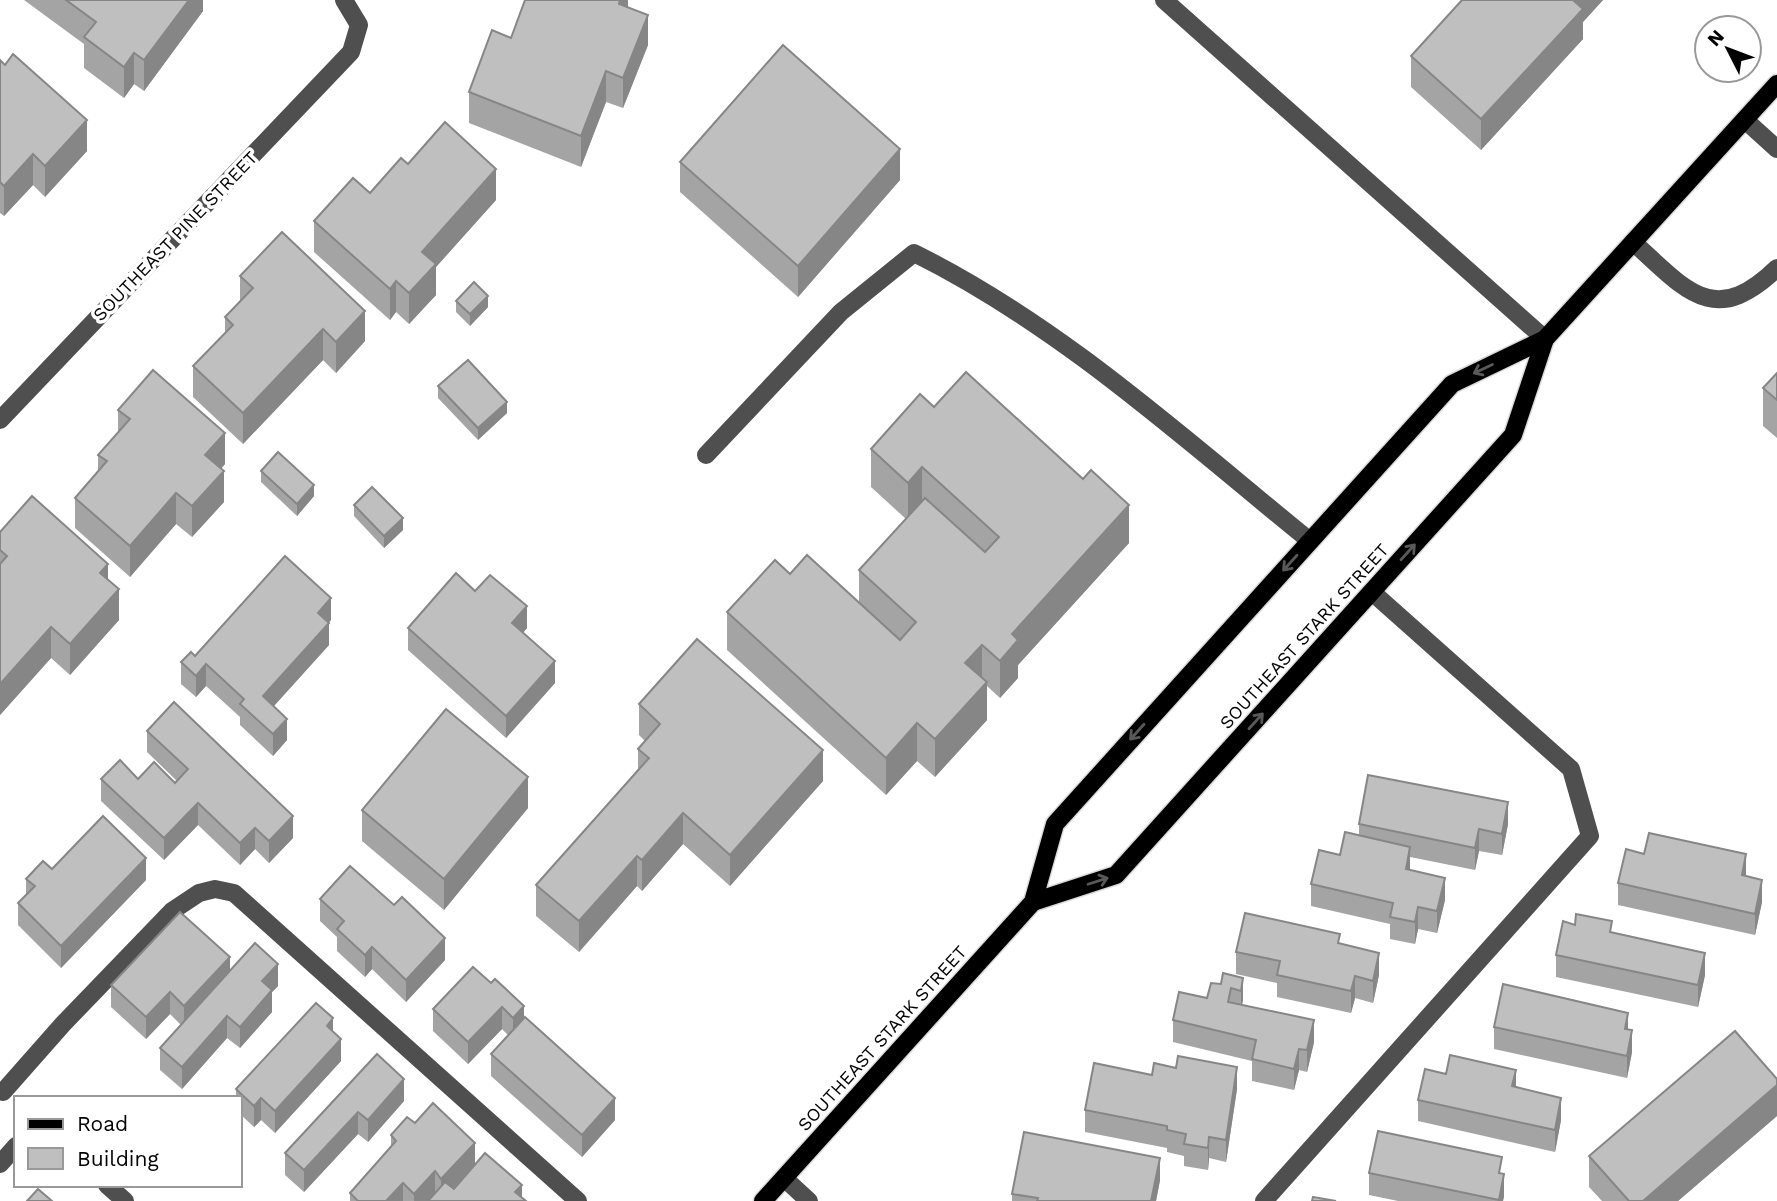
<svg xmlns="http://www.w3.org/2000/svg" width="1777" height="1201" font-family="'Work Sans',sans-serif">
	<rect width="100%" height="100%" fill="#fff"/>
	<g fill="none" stroke-linecap="round" stroke-linejoin="round">
		<g stroke="#dbdbdb" stroke-width="21">
			<g id="major">
				<path d="M1033,902l83,-27 397,-440 32,-96"/>
				<path d="M763,1201l270,-299 22,-78 397,-440 93,-45 232,-255"/>
			</g>
		</g>
		<g stroke="#4f4f4f" stroke-width="18">
			<path d="M1164,0l381,339"/>
			<path d="M1745,120l32,29"/>
			<path d="M1633,242c53,48 81,87 144,26"/>
			<path d="M0,420l351,-368 8,-27 -15,-25"/>
			<path d="M706,455l135,-143 73,-59c147,73 269,185 396,288"/>
			<path d="M3,1092l60,-68 109,-113 27,-18 16,-4 19,4 344,308"/>
			<path d="M0,1164l16,-18"/>
			<path d="M784,1178l25,23"/>
			<path d="M107,1185l18,16"/>
			<path d="M1264,1201l326,-365 -19,-67 -199,-177"/>
		</g>
		<use href="#major" stroke="#000" stroke-width="18"/>
	</g>
	<g fill="#a4a4a4">
		<path d="M24,0h179v11l-59,80 -10,-7 -10,14 -40,-30v-24z"/>
		<path d="M628,0v7l20,38 -25,63 -17,-6 -25,65 -112,-44v-31l42,-54z"/>
		<path d="M1462,0h141l-20,22v17l-102,111 -70,-63v-31z"/>
		<path d="M0,60l87,91 -42,46 -12,-12 -29,31 -4,-3z"/>
		<path d="M680,162l220,18 -102,117 -118,-105z"/>
		<path d="M408,164l88,36 -60,67v28l-27,29 -13,-12 -6,8 -76,-68v-31l56,-28z"/>
		<path d="M240,276l125,65 -29,32 -13,-13 -80,84 -50,-47v-31l32,-33v-16l15,-15z"/>
		<path d="M456,301l32,6 -18,19 -14,-14z"/>
		<path d="M438,386l69,27 -29,27 -40,-42z"/>
		<path d="M1763,388l14,12v38l-14,-12z"/>
		<path d="M934,407l195,136 -111,122v13l-18,20 -13,-12v34l-52,57 -18,-16 -31,34 -159,-145v-38l63,-38 69,28v-32l47,-51 -35,-32v-38z"/>
		<path d="M118,410l107,54 -4,5 3,33 -32,35 -16,-13 -46,53 -55,-49v-30l23,-27v-16l20,-23z"/>
		<path d="M261,471l53,25 -17,20 -36,-34z"/>
		<path d="M354,505l49,25 -19,18 -30,-32z"/>
		<path d="M0,532l108,48 11,40 -49,55 -19,-17 -51,57z"/>
		<path d="M475,591l52,37 -4,5 32,50 -49,55 -98,-88v-22z"/>
		<path d="M331,620l-2,2v23l-55,61 13,34 -14,16 -33,-31v-8l-34,-31 -10,11 -15,-13v-22l14,-6z"/>
		<path d="M639,704l184,77 -93,105 -47,-42 -41,47 -5,-5 -58,66 -43,-36v-31l102,-116v-20l7,-8 -6,-6z"/>
		<path d="M147,731l146,107 -24,25 -14,-14 -15,16 -42,-40 -34,35 -63,-59v-22h37l37,4 2,-2 -30,-29z"/>
		<path d="M528,808l-84,102 -82,-69v-31z"/>
		<path d="M1359,824h149l-6,31 -23,-4 -4,19 -65,-13v13l35,30 -8,33 -19,-4 -3,15 -25,-5v-15l-79,-18v-22l48,-49z"/>
		<path d="M1644,854l118,48 -7,33 -137,-30v-22z"/>
		<path d="M52,869l94,11 -85,88 -43,-43v-22l8,-8v-16z"/>
		<path d="M320,899l125,61 -39,42 -34,-33 -7,8 -28,-26v-14l-17,-16z"/>
		<path d="M1575,925l37,7 93,43 -7,32 -142,-30v-22z"/>
		<path d="M1340,944l39,31 -6,28 -18,-5 -4,15 -74,-16v-14l-41,-9v-22z"/>
		<path d="M473,967l51,51 91,102 -33,37 -91,-81v-22l17,-19 -6,-6 -34,35 -35,-33v-22z"/>
		<path d="M230,970l48,16 -6,6v20l-32,36 -13,-10 -45,51 -22,-19v-22l21,-23 -11,-11 -24,25 -35,-32v-22z"/>
		<path d="M1243,978l-1,27 72,37 -7,30 -8,-2 -5,20 -42,-9v-20l-79,-19v-22l34,-22 14,-14z"/>
		<path d="M1494,1027l134,2 4,23 -5,26 -133,-29z"/>
		<path d="M333,1032l8,29 -66,72 -14,-13 -7,7 -14,-13v-16h-4v-9z"/>
		<path d="M377,1054l27,47 -36,41 -10,-8 -54,58 -19,-17v-22z"/>
		<path d="M1446,1074l70,13 45,33 -6,32 -137,-31v-21z"/>
		<path d="M1152,1075l85,14 -11,73 -17,-4 -1,12 -24,-4v-10l-17,-4v-4l-82,-16v-22z"/>
		<path d="M1777,1116l-99,85h-76l-13,-14v-31z"/>
		<path d="M415,1123l60,42 47,20 -94,16h-78v-8l41,-46v-12z"/>
		<path d="M1369,1173h133l2,23 -1,5h-105l-29,-6z"/>
		<path d="M1160,1180l-4,21h-144v-7z"/>
	</g>
	<g fill="#868686">
		<path d="M189,0h14v11l-59,80v-31z"/>
		<path d="M620,0h8v11l-9,-7z"/>
		<path d="M1575,0h28l-20,22v17l-102,111v-31z"/>
		<path d="M648,15v30l-25,63v-30z"/>
		<path d="M134,53v31l-10,14v-31z"/>
		<path d="M606,71v31l-25,65v-31z"/>
		<path d="M87,120v31l-42,46v-31z"/>
		<path d="M900,149v31l-102,117v-31z"/>
		<path d="M33,154v31l-29,31v-30z"/>
		<path d="M496,169v31l-60,67v28l-27,29v-31l13,-41z"/>
		<path d="M396,281v31l-6,8v-31z"/>
		<path d="M488,296v11l-18,19v-12z"/>
		<path d="M365,311v30l-29,32v-31z"/>
		<path d="M323,329v31l-80,84v-31z"/>
		<path d="M507,402v11l-29,27v-12z"/>
		<path d="M225,433v31l-20,22v-31z"/>
		<path d="M922,467v38l-14,15v-37z"/>
		<path d="M224,471v31l-32,35v-31z"/>
		<path d="M314,485v11l-17,20v-12z"/>
		<path d="M176,493v31l-46,53v-31z"/>
		<path d="M1129,505v38l-111,122v13l-18,20v-37l12,-27z"/>
		<path d="M403,518v12l-19,18v-12z"/>
		<path d="M108,564v31l-8,-22z"/>
		<path d="M119,589v31l-49,55v-31z"/>
		<path d="M331,598v22l-13,15v-22z"/>
		<path d="M527,606v22l-15,17v-22z"/>
		<path d="M329,623v22l-66,73v-22z"/>
		<path d="M51,627v31l-51,57v-31z"/>
		<path d="M982,645v37l-17,-19z"/>
		<path d="M555,661v22l-49,55v-22z"/>
		<path d="M206,664v22l-10,11v-21z"/>
		<path d="M987,682v38l-52,57v-38z"/>
		<path d="M287,719v21l-14,16v-22z"/>
		<path d="M917,723v38l-31,34v-37z"/>
		<path d="M823,750v31l-93,105v-31z"/>
		<path d="M528,777v31l-84,102v-31z"/>
		<path d="M1508,802v22l-6,31v-21z"/>
		<path d="M198,803v22l-34,35v-22z"/>
		<path d="M683,813v31l-41,47v-31z"/>
		<path d="M293,816v22l-24,25v-22z"/>
		<path d="M255,828v21l-15,16v-22z"/>
		<path d="M1479,829v22l-4,19v-22z"/>
		<path d="M1410,847v22l-4,22v-22z"/>
		<path d="M1746,854v22l-4,-1z"/>
		<path d="M637,856v30l-58,66v-31z"/>
		<path d="M146,858v22l-85,88v-22z"/>
		<path d="M1445,878v22l-8,33v-22z"/>
		<path d="M1762,880v22l-7,33v-21z"/>
		<path d="M1418,907v22l-3,15v-22z"/>
		<path d="M445,938v22l-39,42v-22z"/>
		<path d="M372,947v22l-7,8v-22z"/>
		<path d="M1379,953v22l-6,28v-22z"/>
		<path d="M1705,953v22l-7,32v-22z"/>
		<path d="M230,957v22l-46,49v-22z"/>
		<path d="M278,964v22l-6,6v20l-32,36v-21l22,-46z"/>
		<path d="M1355,976v22l-4,15v-22z"/>
		<path d="M1243,978v22l-2,13v-22z"/>
		<path d="M170,992v22l-24,25v-22z"/>
		<path d="M524,1006v22l-11,12v-22z"/>
		<path d="M502,1007v22l-34,35v-22z"/>
		<path d="M1628,1013v22l-3,-6z"/>
		<path d="M227,1016v22l-45,51v-22z"/>
		<path d="M333,1018v22l-6,-14z"/>
		<path d="M1314,1020v22l-7,30v-22z"/>
		<path d="M1632,1030v22l-5,26v-22z"/>
		<path d="M341,1039v22l-66,72v-22z"/>
		<path d="M1299,1049v21l-5,20v-21z"/>
		<path d="M1237,1067v22l-11,73v-22z"/>
		<path d="M1516,1070v22l-4,-6z"/>
		<path d="M404,1079v22l-36,41v-22z"/>
		<path d="M1777,1085v31l-99,85h-35z"/>
		<path d="M261,1098v22l-7,7v-21z"/>
		<path d="M615,1098v22l-33,37v-22z"/>
		<path d="M1561,1098v22l-6,32v-22z"/>
		<path d="M358,1112v22l-54,58v-22z"/>
		<path d="M1209,1137v21l-1,12v-22z"/>
		<path d="M475,1143v22l-34,36v-22z"/>
		<path d="M1160,1158v22l-4,21h-5z"/>
		<path d="M435,1171v22l-7,8h-14v-7z"/>
		<path d="M1504,1174v22l-1,5h-4z"/>
		<path d="M403,1183v18h-17z"/>
		<path d="M522,1185v16l-7,-9z"/>
	</g>
	<g fill="#bfbfbf" stroke="#868686" stroke-width="2">
		<path d="M66,0h123l-45,60 -10,-7 -10,14 -40,-30 12,-15z"/>
		<path d="M525,0h95l-1,4 29,11 -25,63 -17,-7 -25,65 -112,-44 23,-62 19,8z"/>
		<path d="M1462,0h113l-1,1 9,8 -102,110 -70,-63z"/>
		<path d="M783,45l117,104 -102,117 -118,-104z"/>
		<path d="M13,54l74,66 -42,46 -12,-12 -29,32 -4,-4v-122l5,5z"/>
		<path d="M445,122l51,47 -74,83 14,12 -27,29 -13,-12 -6,8 -76,-68 39,-43 17,15 31,-35 7,6z"/>
		<path d="M282,232l83,79 -29,31 -13,-13 -80,84 -50,-47 40,-41 -8,-8 28,-29 -13,-12z"/>
		<path d="M474,282l14,14 -18,18 -14,-13z"/>
		<path d="M468,360l39,42 -29,26 -40,-42z"/>
		<path d="M153,370l72,63 -20,22 19,16 -32,35 -16,-13 -46,53 -55,-48 32,-37 -9,-6 32,-36 -12,-9z"/>
		<path d="M966,372l117,107 8,-9 38,35 -117,129 6,6 -18,21 -18,-16 -17,18 22,19 -52,57 -18,-16 -31,35 -159,-146 48,-52 15,14 17,-19 93,85 16,-18 -57,-52 66,-72 60,54 14,-15 -77,-70 -14,16 -37,-34 49,-55 14,13z"/>
		<path d="M1777,373v27l-14,-12z"/>
		<path d="M278,452l36,33 -17,19 -36,-33z"/>
		<path d="M372,487l31,31 -19,18 -30,-31z"/>
		<path d="M32,496l76,68 -8,9 19,16 -49,55 -19,-17 -51,57v-120l7,-8 -7,-6v-18z"/>
		<path d="M285,556l46,42 -13,15 11,10 -66,73 24,23 -14,15 -33,-30 4,-5 -38,-35 -10,12 -15,-14 10,-10 4,4z"/>
		<path d="M456,573l19,18 15,-16 37,31 -15,17 43,38 -49,55 -98,-88z"/>
		<path d="M697,639l126,111 -93,105 -47,-42 -41,47 -5,-4 -58,65 -43,-36 113,-127 -11,-9 22,-25 -21,-20z"/>
		<path d="M174,702l119,114 -24,25 -14,-13 -15,15 -42,-40 -34,35 -63,-59 19,-19 18,19 16,-17 21,21 13,-14 -41,-38z"/>
		<path d="M446,709l82,68 -84,102 -82,-69z"/>
		<path d="M1368,775l140,27 -6,32 -23,-5 -4,19 -116,-24z"/>
		<path d="M103,816l43,42 -85,88 -43,-43 17,-17 -9,-7 17,-18 9,8z"/>
		<path d="M1345,832l65,15 -4,22 39,9 -8,33 -19,-4 -3,15 -25,-5 3,-14 -82,-19 8,-34 21,5z"/>
		<path d="M1649,833l97,21 -4,21 20,5 -7,34 -137,-31 8,-34 18,5z"/>
		<path d="M350,866l44,39 8,-8 43,41 -39,42 -34,-33 -7,8 -28,-26 7,-8 -24,-22z"/>
		<path d="M180,912l50,45 -46,49 -14,-14 -24,25 -35,-32z"/>
		<path d="M1245,913l95,21 -2,9 41,10 -6,28 -18,-5 -4,15 -74,-16 3,-14 -44,-9z"/>
		<path d="M1576,914l36,7 -2,11 95,21 -7,32 -142,-30 7,-34 12,4z"/>
		<path d="M255,943l23,21 -16,17 10,9 -32,37 -13,-11 -45,51 -22,-19z"/>
		<path d="M473,967l18,16 4,-4 29,27 -11,12 -11,-11 -34,35 -35,-33z"/>
		<path d="M1223,973l20,5 -2,13 -10,-3 -3,14 86,18 -7,30 -8,-1 -5,20 -42,-10 4,-19 -83,-20 6,-28 28,6 4,-15 10,1z"/>
		<path d="M1503,984l125,29 -3,16 7,1 -5,26 -133,-29z"/>
		<path d="M316,1003l17,15 -6,8 14,13 -66,72 -14,-13 -7,8 -18,-17z"/>
		<path d="M525,1017l90,81 -33,37 -91,-81z"/>
		<path d="M1735,1031l42,48v6l-134,116h-14l-40,-45z"/>
		<path d="M377,1054l27,25 -36,41 -10,-8 -54,58 -19,-17z"/>
		<path d="M1450,1055l66,15 -4,16 49,12 -6,32 -137,-30 7,-31 21,5z"/>
		<path d="M1178,1056l59,11 -11,73 -17,-3 -1,11 -24,-4 2,-10 -19,-4v-4l-82,-16 9,-47 58,12 2,-12 22,5z"/>
		<path d="M433,1103l42,40 -34,36 -6,-8 -21,23 -11,-11 -17,18h-28l-8,-8 46,-52 -5,-6 16,-18 8,6z"/>
		<path d="M1378,1131l124,26 -3,16 5,1 -5,26 -130,-27z"/>
		<path d="M1024,1132l136,26 -9,43h-114l1,-3 -26,-4z"/>
		<path d="M485,1153l37,32 -7,7 11,9h-98l17,-19 9,7z"/>
		<path d="M38,1189l14,12h-25z"/>
		<path d="M1313,1197l23,4h-24z"/>
	</g>
	<defs><path id="oneway-shaft" d="M-6 0H5M1.5-3L5.5 0L1.5 3" fill="none" stroke-width="1.6" stroke-linecap="round" stroke-linejoin="round" transform="scale(1.75)"/></defs>
	<g stroke="#595959">
		<use href="#oneway-shaft" transform="translate(1483 369) rotate(154)"/>
		<use href="#oneway-shaft" transform="translate(1408 552) rotate(-48)"/>
		<use href="#oneway-shaft" transform="translate(1290 563) rotate(132)"/>
		<use href="#oneway-shaft" transform="translate(1256 721) rotate(-48)"/>
		<use href="#oneway-shaft" transform="translate(1137 732) rotate(132)"/>
		<use href="#oneway-shaft" transform="translate(1098 881) rotate(-18)"/>
	</g>
	<g text-anchor="middle" dominant-baseline="central" stroke-width="7" stroke-linejoin="round" paint-order="stroke">
		<g font-size="18" fill="#000" stroke="#fff">
			<text transform="translate(175 236) rotate(-46)">SOUTHEAST PINE STREET</text>
			<text transform="translate(1304 636) rotate(-48)">SOUTHEAST STARK STREET</text>
			<text transform="translate(882 1038) rotate(-48)">SOUTHEAST STARK STREET</text>
		</g>
	</g>
	<rect x="14" y="1096" width="228" height="91" fill="#ffffff" stroke="#999999" stroke-width="2"/>
	<rect x="28" y="1119" width="35" height="10" fill="#000000" stroke="#999999" stroke-width="2"/>
	<text x="77" y="1131" font-size="21" fill="#000000">Road</text>
	<rect x="28" y="1148" width="35" height="21" fill="#bfbfbf" stroke="#999999" stroke-width="2"/>
	<text x="77" y="1166" font-size="21" fill="#000000">Building</text>
	<g transform="translate(1728 49) rotate(312)"><circle r="33" fill="#ffffff" stroke="#999999" stroke-width="2"/>
	<path d="M0-5L12 26L0 18L-12 26Z" fill="#000000"/>
	<text y="-10" font-size="19" font-weight="bold" text-anchor="middle" fill="#000000">N</text>
	</g>
</svg>
